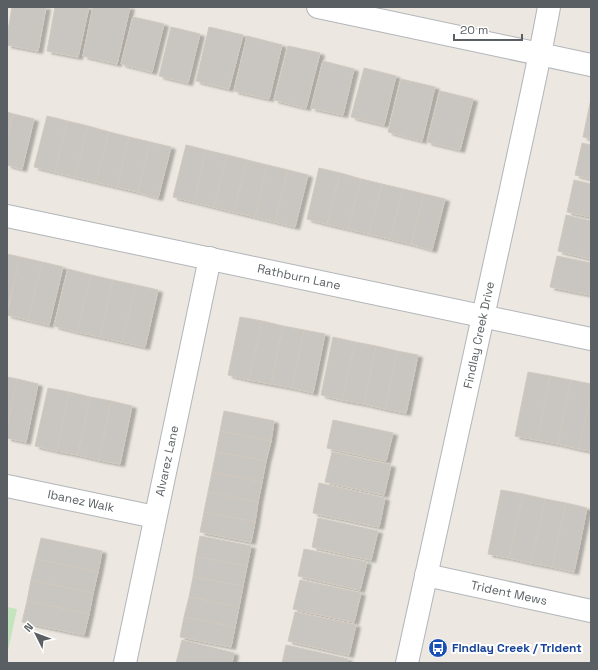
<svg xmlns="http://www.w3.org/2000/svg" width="598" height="670" font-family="'Space Grotesk',sans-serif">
	<defs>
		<filter id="shadow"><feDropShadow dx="4.5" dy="2.5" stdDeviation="1" flood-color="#0004"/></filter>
	</defs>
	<rect width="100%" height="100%" fill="#ece8e1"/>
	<path fill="#c3e4bd" d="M7,607l10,2 -10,46z"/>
	<g fill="#c9c5c0" stroke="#d1c9bf" filter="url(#shadow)">
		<path d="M12,7h34l-8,44 -31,-6v-9z"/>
		<path d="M55,7h34l-11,50 -31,-6z"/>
		<path d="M93,7h37l-13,57 -34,-8z"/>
		<path d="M133,17l31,7 -12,48 -31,-8z"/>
		<path d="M171,27l29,7 -12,49 -29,-7z"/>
		<path d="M209,27l34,8 -14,54 -33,-8z"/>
		<path d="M247,36l35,9 -13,54 -35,-8z"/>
		<path d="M288,46l32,7 -14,55 -32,-8z"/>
		<path d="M323,61l31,8 -11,46 -32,-7z"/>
		<path d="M364,68l32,8 -12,49 -33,-8z"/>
		<path d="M401,79l34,8 -13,54 -34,-9z"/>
		<path d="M440,91l33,8 -13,51 -33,-8z"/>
		<path d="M590,103h1v36l-8,-2z"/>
		<path d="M7,112l6,2 -6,25z"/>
		<path d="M13,114l21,5 -12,50 -15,-4v-26z"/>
		<path d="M47,116l20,5 -12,51 -21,-5z"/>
		<path d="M67,121l21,5 -13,51 -20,-5z"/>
		<path d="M88,126l21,6 -13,50 -21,-5z"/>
		<path d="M109,132l20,5 -12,50 -21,-5z"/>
		<path d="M129,137l21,5 -12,50 -21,-5z"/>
		<path d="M150,142l21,5 -13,51 -20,-6z"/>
		<path d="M582,143l9,2v34l-16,-4z"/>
		<path d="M186,145l20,5 -12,52 -21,-5z"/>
		<path d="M206,150l21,5 -13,52 -20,-5z"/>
		<path d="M227,155l20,5 -13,52 -20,-5z"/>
		<path d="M247,160l20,5 -12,52 -21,-5z"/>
		<path d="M267,165l21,5 -13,52 -20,-5z"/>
		<path d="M319,168l21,5 -13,51 -20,-5z"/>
		<path d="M288,170l20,5 -13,52 -20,-5z"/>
		<path d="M340,173l21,6 -13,50 -21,-5z"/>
		<path d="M361,179l21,5 -13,50 -21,-5z"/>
		<path d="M574,180l17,4v33l-24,-5z"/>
		<path d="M382,184l21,5 -13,50 -21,-5z"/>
		<path d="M403,189l21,5 -13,50 -21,-5z"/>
		<path d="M424,194l21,5 -13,51 -21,-6z"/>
		<path d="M566,215l25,6v38l-33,-8z"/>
		<path d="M7,254l13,3 -13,55z"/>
		<path d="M557,256l34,7v32l-41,-8z"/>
		<path d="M20,257l22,5 -14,58 -21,-5z"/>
		<path d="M42,262l21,5 -14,58 -21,-5z"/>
		<path d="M68,269l23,6 -14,57 -23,-6z"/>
		<path d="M91,275l22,5 -13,57 -23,-5z"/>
		<path d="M113,280l23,5 -14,57 -22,-5z"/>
		<path d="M136,285l22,5 -13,57 -23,-5z"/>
		<path d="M240,317l22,4 -13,59 -21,-5z"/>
		<path d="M262,321l21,5 -12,58 -22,-4z"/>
		<path d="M283,326l21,4 -12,58 -21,-4z"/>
		<path d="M304,330l21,4 -12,59 -21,-5z"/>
		<path d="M333,337l22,5 -13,58 -21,-5z"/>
		<path d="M355,342l21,4 -12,58 -22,-4z"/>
		<path d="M376,346l21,5 -12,58 -21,-5z"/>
		<path d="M397,351l21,4 -12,58 -21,-4z"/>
		<path d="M528,372l22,4 -13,64 -22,-4z"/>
		<path d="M550,376l21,4 -13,64 -21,-4z"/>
		<path d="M7,377l10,2 -10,49z"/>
		<path d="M17,379l21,5 -12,58 -19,-4v-10z"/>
		<path d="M571,380l20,4v10l-12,55 -21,-5z"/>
		<path d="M48,388l21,4 -12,59 -22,-5z"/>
		<path d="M69,392l21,5 -12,58 -21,-4z"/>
		<path d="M591,394v57l-12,-2z"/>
		<path d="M90,397l21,4 -12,59 -21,-5z"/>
		<path d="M111,401l21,5 -12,58 -21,-4z"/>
		<path d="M224,411l50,10 -3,20 -51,-10z"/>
		<path d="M333,420l60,13 -7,28 -59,-13z"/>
		<path d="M220,431l51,10 -5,20 -50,-9z"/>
		<path d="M216,452l50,9 -4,21 -50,-10z"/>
		<path d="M332,452l59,13 -7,30 -59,-13z"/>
		<path d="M212,472l50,10 -4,20 -50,-10z"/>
		<path d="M319,483l66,15 -6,29 -66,-14z"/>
		<path d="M501,490l22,4 -14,64 -21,-4z"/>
		<path d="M208,492l50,10 -3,20 -51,-10z"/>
		<path d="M523,494l22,5 -14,64 -22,-5z"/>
		<path d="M545,499l21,4 -14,64 -21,-4z"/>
		<path d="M566,503l21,5 -13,64 -22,-5z"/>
		<path d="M204,512l51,10 -4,20 -51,-10z"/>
		<path d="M318,518l60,13 -7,29 -59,-13z"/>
		<path d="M200,536l51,10 -4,20 -51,-9z"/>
		<path d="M41,538l61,13 -4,21 -62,-13z"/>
		<path d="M304,549l63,13 -7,28 -62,-14z"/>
		<path d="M196,557l51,9 -4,20 -50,-9z"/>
		<path d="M36,559l62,13 -5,21 -62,-13z"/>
		<path d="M193,577l50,9 -4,21 -50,-10z"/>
		<path d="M31,580l62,13 -4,21 -62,-13z"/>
		<path d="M300,580l61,13 -7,29 -61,-13z"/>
		<path d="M189,597l50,10 -4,20 -51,-10z"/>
		<path d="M27,601l62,13 -5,21 -62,-13z"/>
		<path d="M295,612l61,13 -7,30 -61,-14z"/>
		<path d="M184,617l51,10 -4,20 -51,-10z"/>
		<path d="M182,640l52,13 -2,10h-56z"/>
		<path d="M286,645l62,14 -1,4h-65z"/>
	</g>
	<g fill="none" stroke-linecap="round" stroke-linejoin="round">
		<g stroke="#b2b5b9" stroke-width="24">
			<g id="minor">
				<path d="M318,7l273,58"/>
				<path d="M7,216l584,123"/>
				<path d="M7,486l148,31"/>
				<path d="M426,575l165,36"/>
				<path d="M125,663l85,-405"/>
				<path d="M407,663c34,-158 70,-316 104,-474 13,-61 27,-121 38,-182"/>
			</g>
		</g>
		<use href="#minor" stroke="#fff" stroke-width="22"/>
	</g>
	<defs>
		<g id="bus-disc" transform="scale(1)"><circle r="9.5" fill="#1a4fb4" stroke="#fff"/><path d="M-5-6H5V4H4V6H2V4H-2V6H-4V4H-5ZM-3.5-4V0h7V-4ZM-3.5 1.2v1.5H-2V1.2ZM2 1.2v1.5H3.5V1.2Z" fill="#fff"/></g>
	</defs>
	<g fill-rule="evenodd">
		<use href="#bus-disc" x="438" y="648"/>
	</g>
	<g text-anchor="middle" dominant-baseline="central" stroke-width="4" stroke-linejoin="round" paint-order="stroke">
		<g font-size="12" fill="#595f62" stroke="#fff">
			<text transform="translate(299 277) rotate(12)">Rathburn Lane</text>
			<text transform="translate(479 335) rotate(-78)">Findlay Creek Drive</text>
			<text transform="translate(167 461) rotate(-78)">Alvarez Lane</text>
			<text transform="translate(81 501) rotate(12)">Ibanez Walk</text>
			<text transform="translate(509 593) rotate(12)">Trident Mews</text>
		</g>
		<g font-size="12" font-weight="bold" fill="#164399" stroke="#fff" text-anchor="start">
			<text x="452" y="648">Findlay Creek / Trident</text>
		</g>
	</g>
	<rect width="598" height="670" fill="none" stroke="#595f62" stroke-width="16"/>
	<g transform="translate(36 634) rotate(312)" stroke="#ffffff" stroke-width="3" paint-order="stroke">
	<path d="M0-3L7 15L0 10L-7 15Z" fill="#595f62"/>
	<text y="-6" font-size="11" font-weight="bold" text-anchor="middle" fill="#595f62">N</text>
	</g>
	<path d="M454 34v6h68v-6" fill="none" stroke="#595f62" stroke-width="2"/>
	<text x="460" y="34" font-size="12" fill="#595f62" stroke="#ffffff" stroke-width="3" paint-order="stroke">20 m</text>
</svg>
